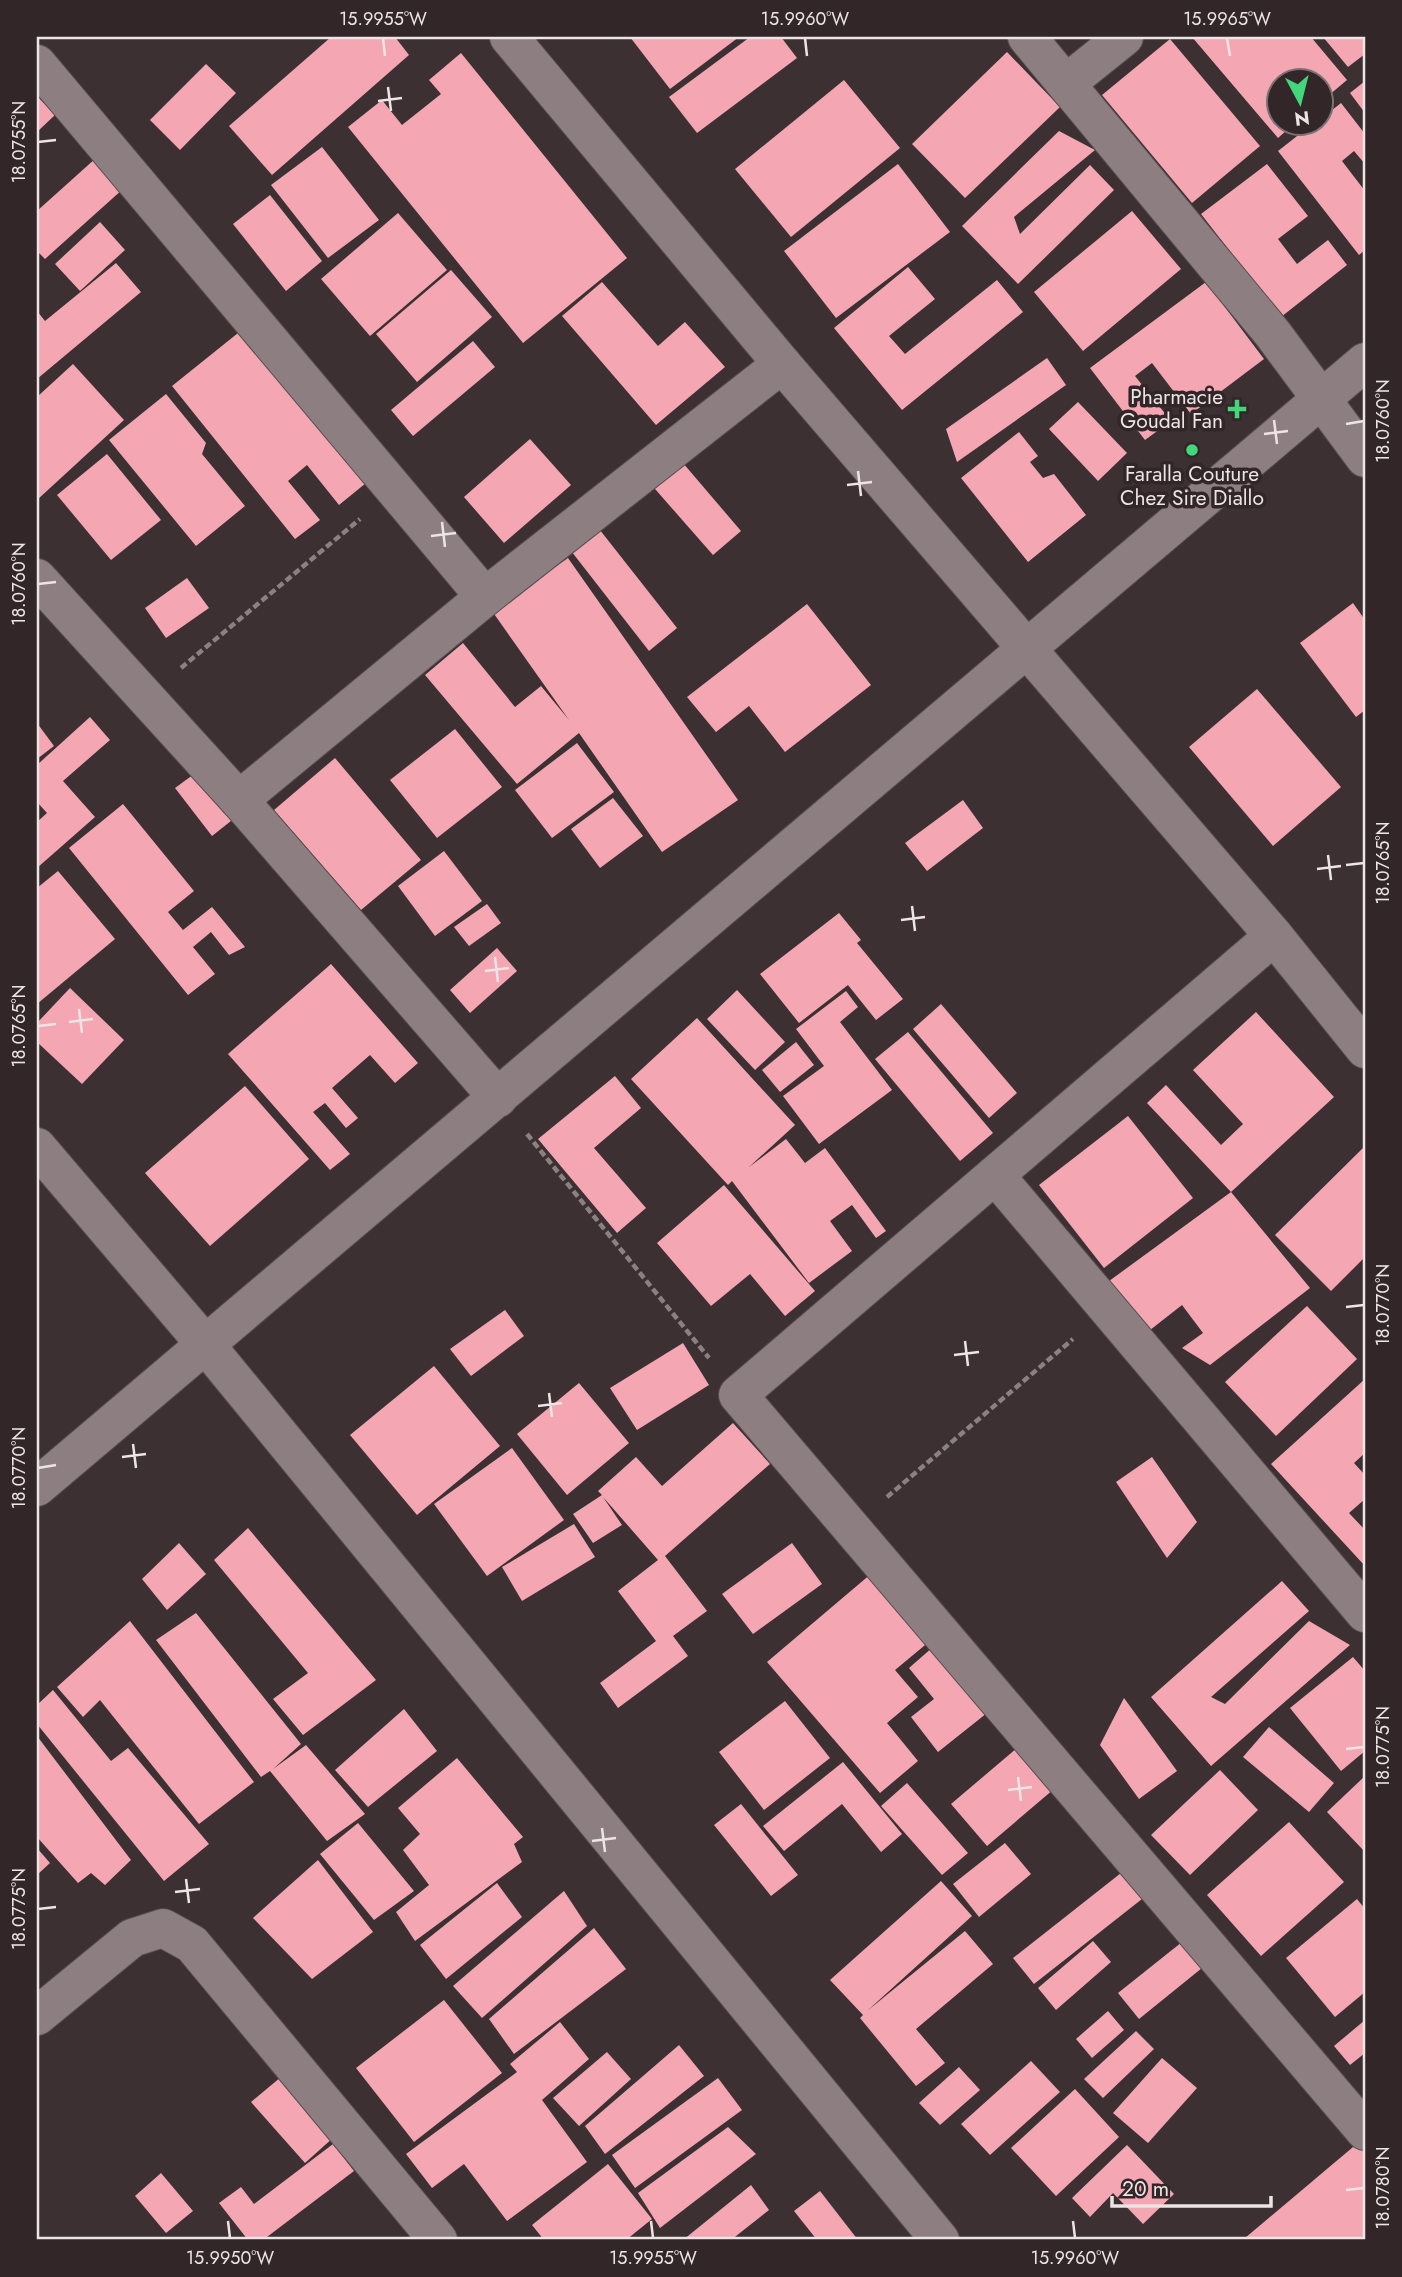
<svg xmlns="http://www.w3.org/2000/svg" width="1402" height="2277" font-family="Jost,sans-serif">
	<rect width="100%" height="100%" fill="#3c3032"/>
	<g fill="#f4a7b3">
		<path d="M331,37h64l14,18 -137,120 -43,-49z"/>
		<path d="M630,37h109l-69,52z"/>
		<path d="M750,37h31l16,21 -100,75 -28,-36z"/>
		<path d="M1192,37h119l36,43 -25,21v-21h-42v42h16l-18,16z"/>
		<path d="M1323,37h42v17l-17,13z"/>
		<path d="M1170,39l90,107 -68,57 -90,-108z"/>
		<path d="M1007,52l53,55 -95,91 -53,-54z"/>
		<path d="M461,53l166,205 -104,85 -175,-216 34,-27 20,25 39,-31 -12,-14z"/>
		<path d="M206,64l30,29 -56,57 -30,-30z"/>
		<path d="M844,80l56,68 -109,89 -56,-68z"/>
		<path d="M1365,81v32l-15,-20z"/>
		<path d="M37,96l18,19 -18,17z"/>
		<path d="M1341,103l24,31v30l-11,-13 -12,10 23,30v59l-6,5 -81,-104 37,-29h7v-4z"/>
		<path d="M1059,131l36,19 -81,67 6,17 70,-69 24,25 -96,94 -56,-58z"/>
		<path d="M322,147l57,73 -51,38 -57,-73z"/>
		<path d="M96,158l27,31 -78,70 -8,-8v-40z"/>
		<path d="M898,164l52,68 -114,86 -52,-67z"/>
		<path d="M1267,164l41,52 -30,23 19,25 31,-24 19,25 -66,52 -80,-103z"/>
		<path d="M270,195l52,66 -36,30 -53,-67z"/>
		<path d="M1132,211l49,58 -98,82 -49,-59z"/>
		<path d="M398,213l49,57 -77,66 -49,-57z"/>
		<path d="M100,222l25,28 -45,41 -25,-27z"/>
		<path d="M116,263l25,29 -104,87v-68l8,10z"/>
		<path d="M908,267l27,32 -46,37 16,18 92,-74 26,32 -121,98 -68,-82z"/>
		<path d="M451,270l41,47 -75,65 -41,-48z"/>
		<path d="M602,282l56,64 27,-24 40,45 -69,58 -94,-109z"/>
		<path d="M1206,282l58,77 -73,55 -39,-51 -17,13 36,45 -26,19 -55,-72z"/>
		<path d="M243,329l123,154 -27,22 -32,-40 -19,16 32,39 -25,19 -123,-153z"/>
		<path d="M473,341l22,26 -82,69 -22,-26z"/>
		<path d="M1047,358l19,27 -109,77 -11,-33z"/>
		<path d="M73,364l51,56 -87,80v-103z"/>
		<path d="M166,394l40,49 -4,11 43,52 -49,40 -87,-106z"/>
		<path d="M1078,402l49,51 -29,28 -49,-52z"/>
		<path d="M1019,432l19,24 -8,6 13,16 11,-4 32,41 -58,47 -67,-84z"/>
		<path d="M530,439l41,46 -67,58 -40,-46z"/>
		<path d="M107,454l54,66 -50,40 -54,-65z"/>
		<path d="M677,456l64,75 -28,24 -65,-74z"/>
		<path d="M596,525l81,103 -28,23 -81,-104z"/>
		<path d="M568,558l170,242 -76,52 -83,-119 -62,51 -92,-109 38,-32 52,64 26,-21 28,34 -77,-109z"/>
		<path d="M187,578l22,30 -43,30 -21,-30z"/>
		<path d="M1353,603l12,17v90l-9,7 -56,-74z"/>
		<path d="M807,604l64,81 -86,67 -36,-46 -33,26 -29,-35z"/>
		<path d="M1257,689l84,98 -68,59 -84,-99z"/>
		<path d="M90,717l20,23 -47,41 32,36 -58,51v-46l10,-9 -10,-11v-37z"/>
		<path d="M37,723l17,23 -17,13z"/>
		<path d="M455,729l47,58 -65,51 -47,-58z"/>
		<path d="M577,743l37,49 -62,46 -37,-48z"/>
		<path d="M335,758l86,102 -60,50 -87,-100z"/>
		<path d="M201,769l35,48 -24,19 -37,-48z"/>
		<path d="M613,798l30,38 -43,32 -29,-39z"/>
		<path d="M963,800l20,28 -56,43 -22,-28z"/>
		<path d="M123,804l71,87 -26,21 15,18 29,-23 33,40 -16,8 -18,-23 -18,15 22,27 -27,21 -119,-147z"/>
		<path d="M444,851l38,50 -47,35 -37,-50z"/>
		<path d="M58,871l57,68 -78,65v-116z"/>
		<path d="M487,904l14,19 -32,23 -15,-19z"/>
		<path d="M839,913l22,27 -4,3 46,56 -27,21 -28,-35 -49,38 -39,-49z"/>
		<path d="M497,948l20,23 -47,42 -20,-23z"/>
		<path d="M331,964l87,99 -23,20 -25,-28 -38,33 26,30 -12,10 -21,-25 -12,9 37,42 -20,16 -102,-116z"/>
		<path d="M70,988l54,52 -42,44 -45,-42v-19z"/>
		<path d="M737,990l48,52 -30,28 -48,-51z"/>
		<path d="M846,991l12,16 -18,15 52,68 -73,54 -36,-48 41,-30 -28,-37z"/>
		<path d="M941,1004l76,89 -28,25 -76,-89z"/>
		<path d="M1256,1012l78,85 -103,95 -84,-89 19,-18 55,60 22,-21 -50,-54z"/>
		<path d="M697,1018l98,107 -46,42 37,-28 19,24 20,-15 61,83 -10,7 -24,-33 -22,16 22,30 -43,32 -77,-102 -4,4 -97,-106z"/>
		<path d="M908,1032l85,101 -33,28 -85,-102z"/>
		<path d="M796,1042l18,23 -34,27 -18,-22z"/>
		<path d="M615,1076l26,32 -47,40 52,60 -29,25 -79,-94z"/>
		<path d="M245,1086l64,73 -99,87 -65,-73z"/>
		<path d="M1128,1116l65,82 -89,70 -65,-83z"/>
		<path d="M1365,1146v111l-34,34 -56,-56z"/>
		<path d="M724,1185l91,106 -30,25 -35,-42 -39,32 -54,-63z"/>
		<path d="M1231,1192l79,96 -100,77 -28,-17 21,-15 -21,-28 -37,29 -40,-50z"/>
		<path d="M1307,1306l50,53 -81,77 -51,-54z"/>
		<path d="M505,1310l19,26 -53,40 -21,-27z"/>
		<path d="M683,1343l26,42 -72,45 -27,-42z"/>
		<path d="M434,1366l66,80 -83,69 -67,-80z"/>
		<path d="M1365,1379v74l-11,10 11,12v24l-16,14 16,17v36l-94,-102z"/>
		<path d="M579,1383l50,60 -62,52 -50,-61z"/>
		<path d="M733,1423l37,41 -105,92 42,55 -34,25 15,20 -70,52 -18,-25 56,-42 -38,-50 40,-31 -55,-63 19,28 -29,18 -20,-29 29,-19 -4,-4 38,-34 26,29z"/>
		<path d="M512,1448l52,72 -77,56 -53,-72z"/>
		<path d="M1152,1457l45,65 -30,36 -51,-76z"/>
		<path d="M574,1524l21,33 -73,44 -20,-34z"/>
		<path d="M248,1528l128,152 -73,55 -30,-36 35,-26 -94,-113z"/>
		<path d="M179,1543l27,31 -39,36 -25,-31z"/>
		<path d="M792,1543l30,41 -69,50 -31,-40z"/>
		<path d="M872,1573l58,68 -35,29 23,27 -31,26 31,38 -38,32 -113,-131z"/>
		<path d="M1282,1581l27,30 -98,86 14,7 84,-83 41,24 -139,121 -60,-69z"/>
		<path d="M196,1613l105,131 -28,25 33,-24 59,69 -38,27 -57,-70 -9,6 -105,-137z"/>
		<path d="M130,1621l124,161 -55,42 -99,-124 -17,17 -26,-30z"/>
		<path d="M933,1647l54,66 -49,39 -27,-35 23,-18 -25,-31z"/>
		<path d="M1353,1657l12,14v80l-24,20 -51,-63z"/>
		<path d="M53,1690l58,71 17,-13 81,96 -45,37 -127,-157v-19z"/>
		<path d="M1124,1698l53,73 -38,28 -39,-54z"/>
		<path d="M785,1701l45,57 -66,52 -45,-58z"/>
		<path d="M404,1709l33,42 -69,56 -33,-37z"/>
		<path d="M1269,1727l65,56 -25,29 -66,-55z"/>
		<path d="M37,1736l94,124 -26,25 -14,-12 -13,10 -41,-46z"/>
		<path d="M1017,1748l37,41 -67,57 -36,-42z"/>
		<path d="M457,1758l66,79 -9,7 8,18 -107,79 -19,-29 33,-27 -26,-35 17,-16 -22,-26z"/>
		<path d="M843,1762l59,72 -21,18 -39,-48 -58,47 -21,-25z"/>
		<path d="M1220,1770l38,40 -68,65 -39,-40z"/>
		<path d="M1365,1776v76l-38,-40z"/>
		<path d="M907,1783l61,70 -26,22 -61,-69z"/>
		<path d="M741,1804l57,71 -27,21 -57,-71z"/>
		<path d="M1289,1822l55,60 -83,74 -54,-61z"/>
		<path d="M358,1823l56,68 -40,29 -54,-66z"/>
		<path d="M1005,1843l26,31 -52,43 -26,-33z"/>
		<path d="M37,1848l13,15 -13,12z"/>
		<path d="M318,1860l55,72 -61,47 -59,-61z"/>
		<path d="M1121,1873l21,26 -108,85 -21,-26z"/>
		<path d="M941,1881l31,35 -105,95 98,-80 28,33 -77,65 29,34 -29,23 -56,-68 3,-3 -33,-35z"/>
		<path d="M497,1883l25,34 -76,62 -26,-34z"/>
		<path d="M564,1891l23,35 -105,92 -29,-32z"/>
		<path d="M1357,1899l8,10v83l-30,25 -49,-59z"/>
		<path d="M594,1928l32,41 -112,85 -25,-35z"/>
		<path d="M1093,1941l18,21 -55,48 -18,-22z"/>
		<path d="M1182,1942l20,26 -63,51 -21,-26z"/>
		<path d="M444,2000l58,73 -88,69 -58,-74z"/>
		<path d="M1108,2011l16,19 -32,28 -16,-19z"/>
		<path d="M1365,2020v33l-15,12 -16,-19z"/>
		<path d="M560,2022l29,37 -47,41 45,62 -80,59 -43,-57 -32,24 -26,-34 111,-82 -7,-8z"/>
		<path d="M1136,2031l18,18 -51,49 -19,-19z"/>
		<path d="M679,2045l25,31 -99,78 -20,-28z"/>
		<path d="M607,2052l24,27 -52,47 -26,-28z"/>
		<path d="M1162,2058l35,30 -49,55 -35,-30z"/>
		<path d="M1031,2061l29,31 -70,63 -29,-31z"/>
		<path d="M959,2067l21,23 -40,35 -21,-22z"/>
		<path d="M281,2077l53,60 -29,26 -54,-61z"/>
		<path d="M718,2078l24,32 -107,78 -23,-33z"/>
		<path d="M1075,2089l44,48 -63,59 -45,-48z"/>
		<path d="M728,2127l28,27 -96,74 -22,-35z"/>
		<path d="M1359,2142l6,7v91h-118l-2,-2z"/>
		<path d="M333,2144l21,27 -91,69h-15l-29,-37 22,-16 13,17z"/>
		<path d="M1127,2145l47,49 -31,30 -30,-31 -23,24 -18,-19z"/>
		<path d="M608,2164l44,55 -26,21h-82l-12,-15z"/>
		<path d="M161,2173l32,38 -27,22 -31,-37z"/>
		<path d="M751,2185l18,25 -38,30h-48z"/>
		<path d="M820,2191l38,49h-41l-23,-29z"/>
	</g>
	<g fill="none" stroke-linecap="round" stroke-linejoin="round">
		<g stroke="#574d4f" stroke-width="40">
			<g id="minor">
				<path d="M509,37l273,327 492,572 91,113"/>
				<path d="M1027,37l246,297 92,124"/>
				<path d="M37,64l448,533"/>
				<path d="M1068,82l56,-45"/>
				<path d="M37,578l202,222 259,298"/>
				<path d="M239,800l246,-203 297,-233"/>
				<path d="M1274,936l-536,459 627,736"/>
				<path d="M37,1147l168,197 735,896"/>
				<path d="M995,1175l370,438"/>
				<path d="M37,1487l1328,-1125"/>
				<path d="M37,2016l95,-78 31,-10 29,16 246,296"/>
			</g>
		</g>
		<g stroke="#8b8082" stroke-width="4.5" stroke-dasharray="7 3.5" stroke-linecap="butt">
			<path d="M181,668l179,-149"/>
			<path d="M527,1134l182,224"/>
			<path d="M887,1497l186,-158"/>
		</g>
		<use href="#minor" stroke="#8d7f81" stroke-width="38"/>
	</g>
	<path fill="none" stroke="#ece4e5" stroke-width="2.5" d="M383,38l2,18M805,38l2,18M1227,38l3,18M388,87l3,24M378,101l24,-3M38,142l18,-2M1274,420l3,24M1346,424l18,-3M1264,434l24,-3M858,471l3,25M847,485l25,-3M442,522l3,25M431,536l25,-3M38,584l18,-2M1328,855l3,25M1346,865l18,-2M1317,869l24,-3M912,906l3,25M901,920l24,-3M495,957l3,25M485,971l24,-3M79,1009l3,24M69,1022l24,-3M38,1026l18,-2M1346,1307l18,-2M965,1341l3,25M954,1355l25,-3M549,1393l3,24M538,1406l24,-3M133,1444l3,24M122,1457l24,-3M38,1468l18,-3M1346,1749l18,-2M1018,1777l3,24M1008,1790l24,-3M602,1828l3,24M592,1841l24,-3M186,1879l3,24M175,1892l25,-3M38,1909l18,-2M1346,2190l18,-2M228,2221l2,17M651,2221l2,17M1073,2221l2,17"/>
	<g fill="#43d77b" stroke="#322628" stroke-width="2.5">
		<path d="M1233.5 398.5h7v7h7v7h-7v7h-7v-7h-7v-7h7z"/>
		<circle cx="1192" cy="450" r="7"/>
	</g>
	<g text-anchor="middle" dominant-baseline="central" stroke-width="7" stroke-linejoin="round" paint-order="stroke">
		<g font-size="21" fill="#ece4e5" stroke="#322628" text-anchor="end">
			<text x="1223" y="397">Pharmacie<tspan x="1223" dy="24">Goudal Fan</tspan></text>
			<text x="1192" y="474" text-anchor="middle">Faralla Couture<tspan x="1192" dy="24">Chez Sire Diallo</tspan></text>
		</g>
	</g>
	<rect width="1402" height="2277" fill="none" stroke="#322628" stroke-width="77"/>
	<g transform="translate(1300 102) rotate(173)"><circle r="33" fill="#322628" stroke="#7c7274" stroke-width="2"/>
	<path d="M0-5L12 26L0 18L-12 26Z" fill="#43d77b"/>
	<text y="-10" font-size="19" font-weight="bold" text-anchor="middle" fill="#ece4e5">N</text>
	</g>
	<path d="M1112 2196v10h159v-10" fill="none" stroke="#ece4e5" stroke-width="3.5"/>
	<text x="1122" y="2196" font-size="21" fill="#ece4e5" stroke="#322628" stroke-width="5" paint-order="stroke">20 m</text>
	<rect x="38" y="38" width="1326" height="2200" fill="none" stroke="#ece4e5" stroke-width="2.5"/>
	<g font-size="18" text-anchor="middle" fill="#ece4e5">
		<text x="383" y="25">15.9955°W</text>
		<text x="805" y="25">15.9960°W</text>
		<text x="1227" y="25">15.9965°W</text>
		<text transform="translate(19 142) rotate(-90)" y="6">18.0755°N</text>
		<text transform="translate(1383 421) rotate(-90)" y="6">18.0760°N</text>
		<text transform="translate(19 584) rotate(-90)" y="6">18.0760°N</text>
		<text transform="translate(1383 863) rotate(-90)" y="6">18.0765°N</text>
		<text transform="translate(19 1026) rotate(-90)" y="6">18.0765°N</text>
		<text transform="translate(1383 1305) rotate(-90)" y="6">18.0770°N</text>
		<text transform="translate(19 1468) rotate(-90)" y="6">18.0770°N</text>
		<text transform="translate(1383 1747) rotate(-90)" y="6">18.0775°N</text>
		<text transform="translate(19 1909) rotate(-90)" y="6">18.0775°N</text>
		<text transform="translate(1383 2188) rotate(-90)" y="6">18.0780°N</text>
		<text x="230" y="2264">15.9950°W</text>
		<text x="653" y="2264">15.9955°W</text>
		<text x="1075" y="2264">15.9960°W</text>
	</g>
</svg>
